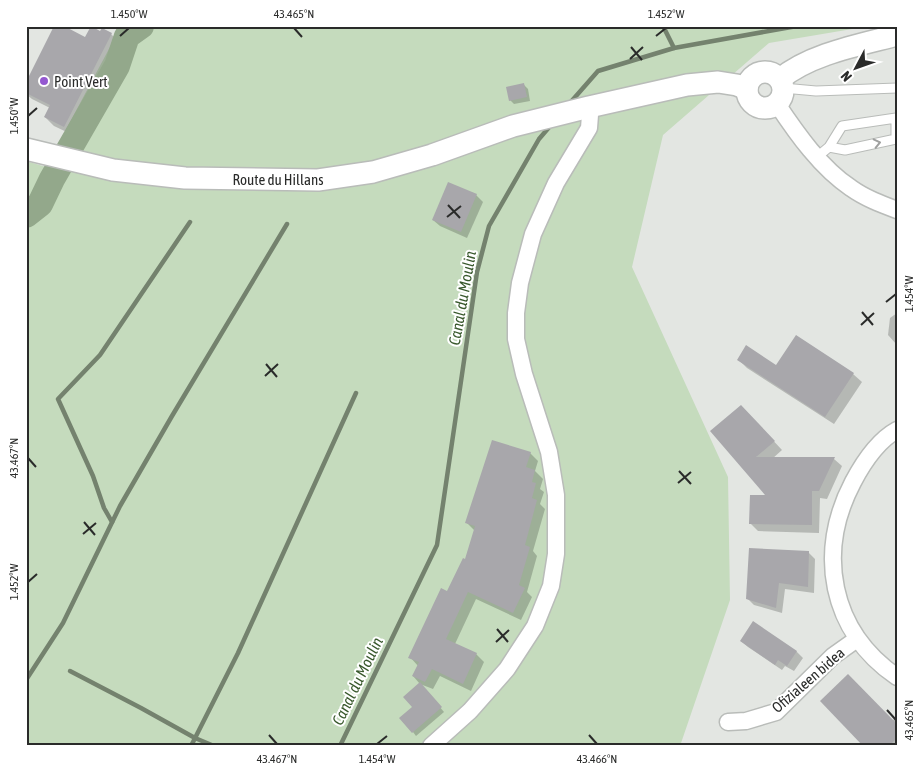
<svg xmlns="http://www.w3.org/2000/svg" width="923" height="772" font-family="'Asap Condensed',sans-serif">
	<rect width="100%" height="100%" fill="#e3e6e2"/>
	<path fill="#c5dbbd" d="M126,26h744l-101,17 -106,92 -31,132 96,210 2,123 -50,146h-654v-585l20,6 72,-135z"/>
	<g fill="#0003">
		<path d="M101,33l10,1 9,9 -47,92 -19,-9 -9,-9 5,-9 -18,-9 -6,-5v-10l60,-45z"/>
		<path d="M524,85l4,4 2,12 -16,3 -4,-4z"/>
		<path d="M476,195l7,7 -16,36 -27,-12 -7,-6z"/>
		<path d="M897,313v32l-9,-10 2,-17z"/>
		<path d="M738,359l39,8 76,7 9,8 -28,42 -87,-56z"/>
		<path d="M741,406l41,44 -10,9h62l8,7 -15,33 -7,-1 -1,35 -61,-2 -8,-8 18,-27z"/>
		<path d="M530,453l8,8 -3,10 8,8 -3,10 4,3 -4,12 5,5 -12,42 4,5 -10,36 5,5 -11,23 -45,-21 -21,45 21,10 8,8 -13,29 -31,-15 -7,13 -13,-5 -7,-8 5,-10 -8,-9 56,-96 9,-30 -8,-8z"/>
		<path d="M808,552l7,7 -1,34 -29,-4 -3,24 -28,-8 -7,-7z"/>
		<path d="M741,641l55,10 7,7 -9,13 -9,-5 -3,4 -34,-23z"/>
		<path d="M424,688l20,24 -28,24 -3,-4 1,-25z"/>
		<path d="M897,716v30h-32l27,-25z"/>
	</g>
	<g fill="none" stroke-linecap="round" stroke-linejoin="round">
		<g stroke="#74826e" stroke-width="4.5">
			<path d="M663,26l11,22"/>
			<path d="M569,104l29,-33 76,-23 123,-22"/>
			<path d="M112,522l-8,-14 -11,-32 -35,-77 42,-44 90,-133"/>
			<path d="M70,671l71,37 54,30 19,8"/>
			<path d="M26,680l37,-57 57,-117 52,-90 115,-192"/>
			<path d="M191,746l47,-93 118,-260"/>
			<path d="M340,746l97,-201 40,-273 12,-46 50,-87 12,-14"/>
		</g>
		<path stroke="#93a88b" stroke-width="26" d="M26,215l14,-11 12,-25 65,-113 10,-30 14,-10"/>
	</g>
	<g fill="#a8a7ab">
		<path d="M54,26h10l21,11 6,-11 9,5 2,-3 10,5 -48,94 -20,-10 6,-12 -24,-12v-11z"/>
		<path d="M524,83l3,14 -18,4 -3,-14z"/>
		<path d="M448,182l29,12 -16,38 -29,-12z"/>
		<path d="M796,335l58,38 -29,44 -88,-57 9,-15 30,20z"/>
		<path d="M741,405l34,36 -19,16h79l-16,34h-7v34l-63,-1 1,-29h15l-55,-64z"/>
		<path d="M492,440l39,12 -5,15 9,3 -3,12 4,1 -4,15 5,2 -12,45 5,2 -11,38 6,3 -12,25 -45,-21 -22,47 31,14 -14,31 -31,-15 -7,13 -13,-6 7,-14 -11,-4 33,-70 6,3 16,-33 2,1 10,-33 -10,-3z"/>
		<path d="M749,548l60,3 -1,36 -29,-4 -3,25 -30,-9z"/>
		<path d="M753,621l44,30 -10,15 -9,-6 -3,5 -35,-24z"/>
		<path d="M848,674l49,50v14l-8,8h-26l-43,-45z"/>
		<path d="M420,682l22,25 -30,26 -13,-15 13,-11 -9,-10z"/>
	</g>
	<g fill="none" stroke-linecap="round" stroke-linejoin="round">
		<g stroke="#b9bcb9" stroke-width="11">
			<g id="service">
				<path d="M783,88l33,3 81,-3"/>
				<path d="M817,157l12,-10 13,-21 54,-8v21l-51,11 -16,-3"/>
			</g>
		</g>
		<g stroke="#b9bcb9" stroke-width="19">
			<g id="minor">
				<path d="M777,104c20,30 44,64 74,84 14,10 30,16 46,22"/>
				<path d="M897,430c-20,11 -34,33 -44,52 -37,70 -23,149 44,195"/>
				<path d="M728,722l18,-1 30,-9 57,-56 24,-17"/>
				<path d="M431,746l39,-35 37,-42 28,-43 16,-40 5,-32v-59l-7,-43 -25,-78 -8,-35v-26l4,-30 13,-49 23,-51 33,-55 1,-13 -1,-8"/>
			</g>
		</g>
		<g stroke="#b9bcb9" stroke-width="24">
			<g id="tertiary">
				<circle cx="765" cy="90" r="18"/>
				<path d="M780,79c30,-25 79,-34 117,-44"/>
				<path d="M26,149l87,21 72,8 133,2 55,-8 59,-17 81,-29 76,-19 98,-22 31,-3 19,3 10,4"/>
			</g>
		</g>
		<use href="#service" stroke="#fff" stroke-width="9"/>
		<use href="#minor" stroke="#fff" stroke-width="16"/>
		<use href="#tertiary" stroke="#fff" stroke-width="21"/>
	</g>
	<defs><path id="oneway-chevron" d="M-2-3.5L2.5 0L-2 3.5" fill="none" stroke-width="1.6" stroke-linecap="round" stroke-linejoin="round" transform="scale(1.25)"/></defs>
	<use stroke="#9fa09f" href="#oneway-chevron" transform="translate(877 143) rotate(-13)"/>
	<path fill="none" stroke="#2a2b2a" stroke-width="2" d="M294,28l8,9M120,36l9,-8M656,36l10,-8M631,47l11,13M630,59l13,-12M28,116l9,-8M448,205l12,13M447,217l14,-11M886,302l10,-8M862,312l11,13M861,325l13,-12M266,364l11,13M265,376l13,-12M28,458l8,9M679,471l12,13M678,483l13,-11M84,522l11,13M83,534l13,-11M28,582l9,-8M497,629l11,13M496,642l13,-12M887,710l9,10M269,735l8,9M589,735l8,9M377,744l10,-8"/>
	<circle fill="#9458d0" stroke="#fff" stroke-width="2" cx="44" cy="81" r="5"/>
	<g text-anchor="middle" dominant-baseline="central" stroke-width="4" stroke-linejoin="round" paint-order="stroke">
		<g font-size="15" fill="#2a2b2a" stroke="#fff" text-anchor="start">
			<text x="54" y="81">Point Vert</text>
		</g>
		<g font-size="15" fill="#2a2b2a" stroke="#fff">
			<text x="278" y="179">Route du Hillans</text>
			<text transform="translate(808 680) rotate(-41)">Ofizialeen bidea</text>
		</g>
		<g font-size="16" font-style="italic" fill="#39592d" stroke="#fff">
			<text transform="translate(462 298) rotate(-80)">Canal du Moulin</text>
			<text transform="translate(357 681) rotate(-64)">Canal du Moulin</text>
		</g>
	</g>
	<rect width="923" height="772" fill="none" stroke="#ffffff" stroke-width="55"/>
	<g transform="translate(856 68) rotate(229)" stroke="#ffffff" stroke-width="4" paint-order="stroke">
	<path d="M0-4L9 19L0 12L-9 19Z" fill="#2a2b2a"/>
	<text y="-8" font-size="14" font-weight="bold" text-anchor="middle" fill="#2a2b2a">N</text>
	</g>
	<rect x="28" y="28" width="868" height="716" fill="none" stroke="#2a2b2a" stroke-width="2"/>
	<g font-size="12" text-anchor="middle" fill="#2a2b2a">
		<text x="129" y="18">1.450°W</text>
		<text x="294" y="18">43.465°N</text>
		<text x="666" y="18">1.452°W</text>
		<text transform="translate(14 116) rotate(-90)" y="4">1.450°W</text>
		<text transform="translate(909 294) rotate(-90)" y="4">1.454°W</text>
		<text transform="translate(14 458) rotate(-90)" y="4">43.467°N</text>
		<text transform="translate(14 582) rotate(-90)" y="4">1.452°W</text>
		<text transform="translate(909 720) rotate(-90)" y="4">43.465°N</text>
		<text x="277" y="763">43.467°N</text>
		<text x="377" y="763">1.454°W</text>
		<text x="597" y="763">43.466°N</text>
	</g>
</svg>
